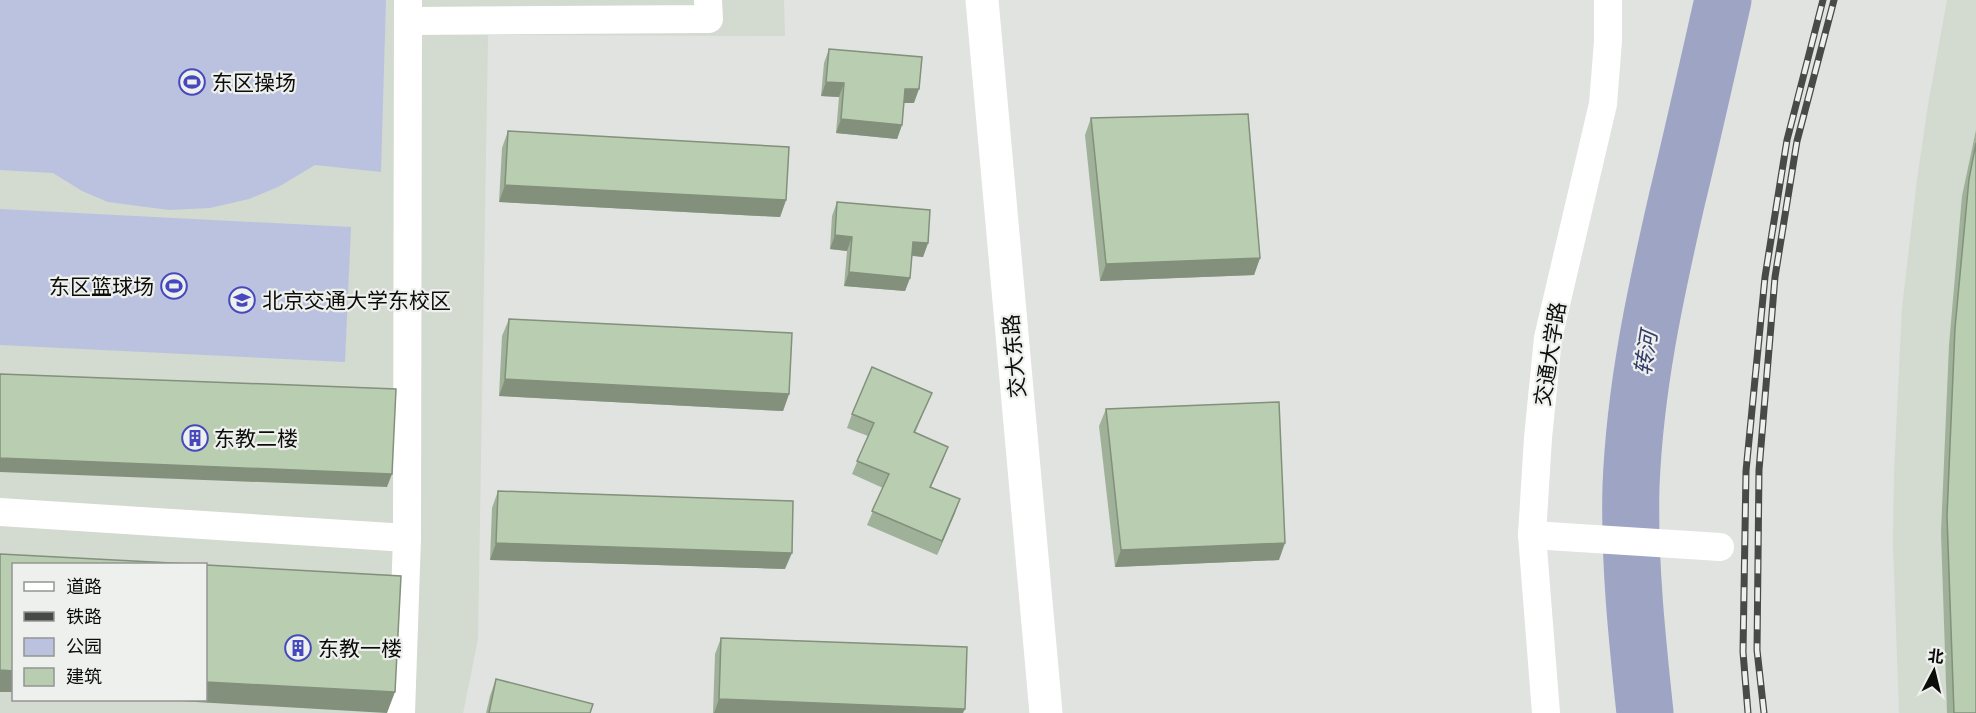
<svg xmlns="http://www.w3.org/2000/svg" width="1976" height="713" font-family="'Work Sans','Noto Sans SC',sans-serif">
	<rect width="100%" height="100%" fill="#e0e3df"/>
	<g fill="#d3dad0" fill-rule="evenodd">
		<path d="M0,0h784l1,36 -297,-1 -10,604 -15,74h-463zM14,564h192v136h-192z"/>
		<path d="M1947,0h29v713h-77l-6,-168 1,-73 8,-164 15,-128 11,-75z"/>
	</g>
	<g fill="#bbc2df">
		<path d="M0,0h386l-5,172 -66,-7 -35,21 -31,13 -39,9 -41,2 -61,-8 -26,-11 -29,-18 -53,-3z"/>
		<path d="M0,209l351,18 -6,135 -345,-17z"/>
	</g>
	<g fill="none" stroke-linecap="round" stroke-linejoin="round">
		<path stroke="#9ea4c4" stroke-width="57" d="M1645,713c-8,-75 -16,-151 -14,-227 4,-99 24,-191 46,-287 16,-66 31,-133 46,-199"/>
		<g stroke="#fff" stroke-width="28">
			<path d="M408,21l301,-2 -1,-19"/>
			<path d="M0,512l407,26"/>
			<path d="M1532,535l188,12"/>
			<path d="M401,713l6,-175 1,-538"/>
			<path d="M1546,713l-14,-178 6,-97 10,-100 55,-234 5,-63v-41"/>
		</g>
		<path stroke="#fff" stroke-width="33" d="M982,0l64,713"/>
		<g stroke="#494a48" stroke-width="7">
			<g id="rail">
				<path d="M1748,713l-5,-61 3,-181 19,-194 22,-137 36,-140"/>
				<path d="M1764,713l-7,-63 2,-180 16,-193 22,-136 37,-141"/>
			</g>
		</g>
		<use href="#rail" stroke="#eef0ed" stroke-width="4.5" stroke-dasharray="14" stroke-linecap="butt"/>
	</g>
	<g fill="#9fb198">
		<path d="M829,49l85,54h-10l-2,22 -5,14 -61,-6 3,-36 -18,-1 3,-33z"/>
		<path d="M1091,118l169,140 -6,17 -154,6 -15,-146z"/>
		<path d="M1976,130v583h-29l-6,-180 8,-188 13,-149z"/>
		<path d="M508,131l278,69 -6,17 -281,-15 3,-54z"/>
		<path d="M837,202l91,41 -5,14 -11,-1 -2,22 -5,13 -61,-5 3,-35 -17,-2 2,-33z"/>
		<path d="M509,319l280,75 -6,17 -284,-15 3,-60z"/>
		<path d="M932,393l-17,40 33,14 -17,40 24,26 -18,42 -70,-30 16,-37 -31,-14 16,-38 -21,-8 5,-14z"/>
		<path d="M1106,409l173,151 -164,7 -16,-141z"/>
		<path d="M498,491l287,78 -295,-9 2,-52z"/>
		<path d="M721,638l242,75h-250l2,-59z"/>
		<path d="M496,679l94,34h-104l4,-17z"/>
	</g>
	<g fill="#82907c">
		<path d="M826,82l18,1 -5,14 -18,-1z"/>
		<path d="M905,89h14l-5,14h-14z"/>
		<path d="M841,119l61,6 -5,14 -61,-6z"/>
		<path d="M505,185l281,15 -6,17 -281,-15z"/>
		<path d="M835,235l17,2 -5,14 -17,-2z"/>
		<path d="M913,242l15,1 -5,14 -15,-2z"/>
		<path d="M1260,258l-6,17 -154,6 6,-17z"/>
		<path d="M849,272l61,6 -5,13 -61,-5z"/>
		<path d="M505,379l284,15 -6,17 -284,-15z"/>
		<path d="M948,447l-5,13 -18,40 5,-13z"/>
		<path d="M0,458l392,16 -5,13 -387,-15z"/>
		<path d="M960,499l-5,14 -18,42 5,-14z"/>
		<path d="M496,543l296,10 -7,16 -295,-9z"/>
		<path d="M1285,543l-6,17 -164,7 6,-17z"/>
		<path d="M0,670l14,1v21h-14z"/>
		<path d="M206,682l189,10 -8,21 -242,-14h61z"/>
		<path d="M719,699l246,10 -2,4h-249z"/>
	</g>
	<g fill="#b9ceb1" stroke="#82907c" stroke-width="1.5">
		<path d="M829,49l93,8 -3,32h-14l-3,36 -61,-6 3,-36 -18,-1z"/>
		<path d="M1248,114l12,144 -154,6 -15,-146z"/>
		<path d="M508,131l281,16 -3,53 -281,-15z"/>
		<path d="M1976,143v570h-22l-7,-197 8,-188 14,-149z"/>
		<path d="M837,202l93,8 -2,33 -15,-1 -3,36 -61,-6 3,-35 -17,-2z"/>
		<path d="M509,319l283,14 -3,61 -284,-15z"/>
		<path d="M872,367l60,26 -18,39 34,15 -18,40 30,12 -18,42 -70,-30 17,-37 -32,-13 17,-38 -22,-9z"/>
		<path d="M0,374l396,15 -4,85 -392,-16z"/>
		<path d="M1279,402l6,141 -164,7 -15,-141z"/>
		<path d="M498,491l295,10 -1,52 -296,-10z"/>
		<path d="M0,554l191,10h-177v107l-14,-1z"/>
		<path d="M206,565l195,11 -6,116 -189,-10z"/>
		<path d="M721,638l246,9 -2,62 -246,-10z"/>
		<path d="M496,679l97,25 -3,9h-101z"/>
	</g>
	<defs>
		<g id="stadium-ring" transform="scale(1.35)"><circle r="9.5" fill="#eef0ed" stroke="#4649be" stroke-width="1.5"/><path d="M0-5a6.5 5 0 1 0 0 10a6.5 5 0 1 0 0-10ZM-3.5-1.8h7v3.6h-7Z" fill="#4649be"/></g>
		<g id="university-ring" transform="scale(1.35)"><circle r="9.5" fill="#eef0ed" stroke="#4649be" stroke-width="1.5"/><path d="M0-5L7-2L0 1L-7-2ZM-4 1L0 2.5L4 1V4Q0 6-4 4Z" fill="#4649be"/></g>
		<g id="building-ring" transform="scale(1.35)"><circle r="9.5" fill="#eef0ed" stroke="#4649be" stroke-width="1.5"/><path d="M-4-6H4V6H1V3H-1V6H-4ZM-2.5-4.3h1.7v1.8h-1.7ZM.8-4.3h1.7v1.8H.8ZM-2.5-1h1.7V.8h-1.7ZM.8-1h1.7V.8H.8Z" fill="#4649be"/></g>
	</defs>
	<g fill-rule="evenodd">
		<use href="#stadium-ring" x="192" y="82"/>
		<use href="#stadium-ring" x="174" y="286"/>
		<use href="#university-ring" x="242" y="300"/>
		<use href="#building-ring" x="195" y="438"/>
		<use href="#building-ring" x="298" y="648"/>
	</g>
	<g text-anchor="middle" dominant-baseline="central" stroke-width="4.5" stroke-linejoin="round" paint-order="stroke">
		<g font-size="21" fill="#0c0c0b" stroke="#eef0ed" text-anchor="start">
			<text x="212" y="82">东区操场</text>
			<text x="154" y="286" text-anchor="end">东区篮球场</text>
			<text x="262" y="300">北京交通大学东校区</text>
			<text x="214" y="438">东教二楼</text>
			<text x="318" y="648">东教一楼</text>
		</g>
		<g font-size="21" fill="#0c0c0b" stroke="#eef0ed">
			<text transform="translate(1550 354) rotate(-81)">交通大学路</text>
			<text transform="translate(1014 356) rotate(-95)">交大东路</text>
		</g>
		<g font-size="22" font-style="italic" fill="#353c68" stroke="#eef0ed">
			<text transform="translate(1646 353) rotate(-81)">转河</text>
		</g>
	</g>
	<rect x="12" y="563" width="195" height="138" fill="#eef0ed" stroke="#949593" stroke-width="1.5"/>
	<rect x="24" y="582" width="30" height="9" fill="#ffffff" stroke="#949593" stroke-width="1.5"/>
	<text x="66" y="593" font-size="18" fill="#0c0c0b">道路</text>
	<rect x="24" y="612" width="30" height="9" fill="#494a48" stroke="#949593" stroke-width="1.5"/>
	<text x="66" y="623" font-size="18" fill="#0c0c0b">铁路</text>
	<rect x="24" y="638" width="30" height="18" fill="#bbc2df" stroke="#949593" stroke-width="1.5"/>
	<text x="66" y="653" font-size="18" fill="#0c0c0b">公园</text>
	<rect x="24" y="668" width="30" height="18" fill="#b9ceb1" stroke="#949593" stroke-width="1.5"/>
	<text x="66" y="683" font-size="18" fill="#0c0c0b">建筑</text>
	<g transform="translate(1934 671) rotate(7)" stroke="#eef0ed" stroke-width="4.5" paint-order="stroke">
	<path d="M0-4.5L10 22L0 15L-10 22Z" fill="#0c0c0b"/>
	<text y="-9" font-size="16" font-weight="bold" text-anchor="middle" fill="#0c0c0b">北</text>
	</g>
</svg>
